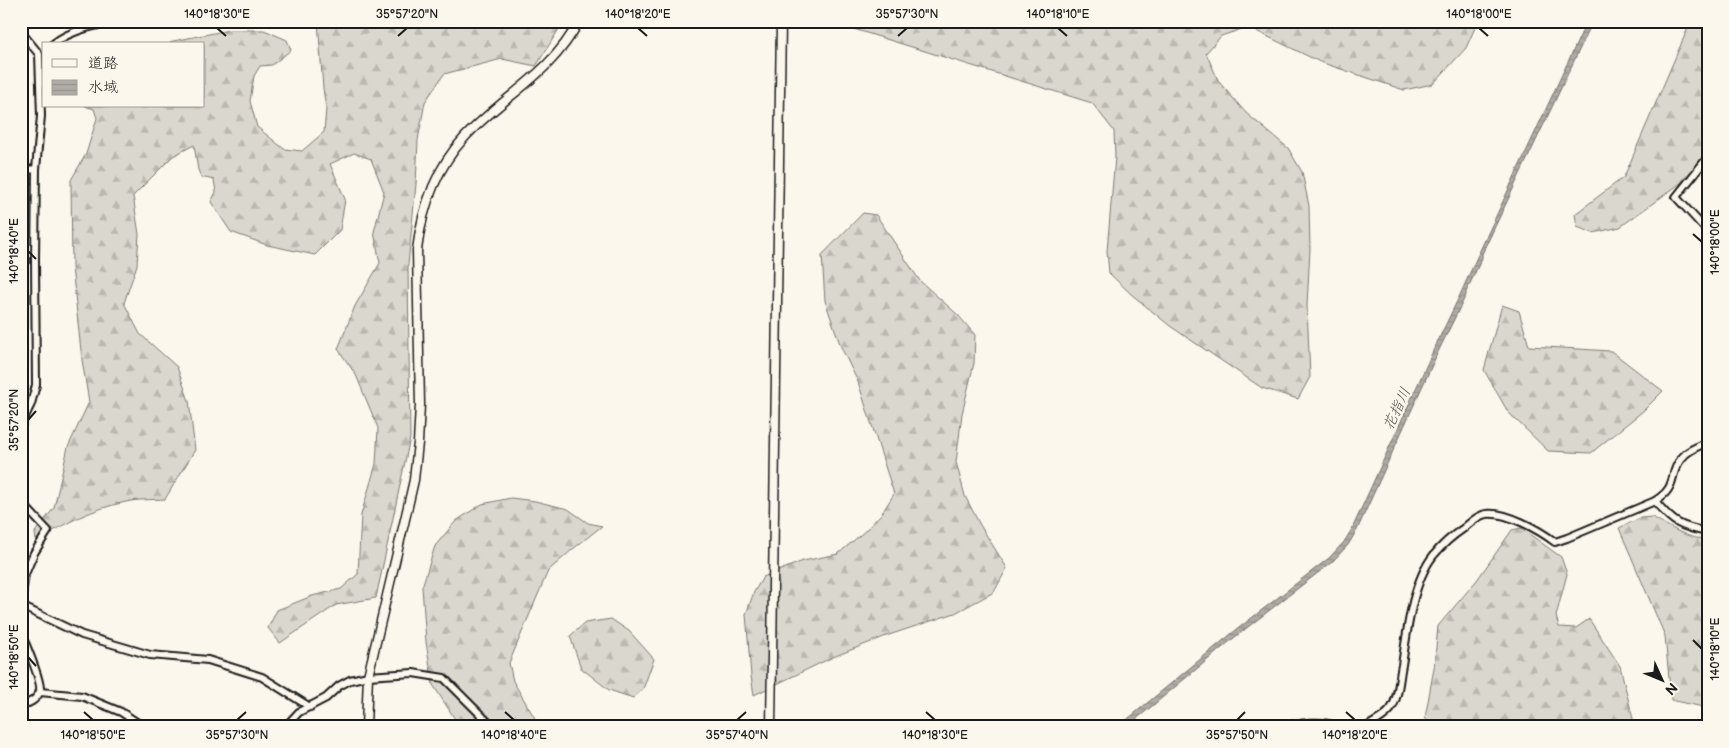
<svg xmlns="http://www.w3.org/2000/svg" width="1729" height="748" font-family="'Balsamiq Sans','Klee One',sans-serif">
	<defs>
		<pattern id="forest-firs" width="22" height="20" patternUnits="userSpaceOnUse" patternTransform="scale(1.25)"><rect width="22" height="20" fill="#dad7ce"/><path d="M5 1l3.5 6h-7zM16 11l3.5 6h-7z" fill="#bab8b0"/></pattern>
		<pattern id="water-rules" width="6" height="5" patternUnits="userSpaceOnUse" patternTransform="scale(1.25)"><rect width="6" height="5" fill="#afaca5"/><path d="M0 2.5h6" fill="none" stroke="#96938d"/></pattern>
	</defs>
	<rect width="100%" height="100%" fill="#fbf7ec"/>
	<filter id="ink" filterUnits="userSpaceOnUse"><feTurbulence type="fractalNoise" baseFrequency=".02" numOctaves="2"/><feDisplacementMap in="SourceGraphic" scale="10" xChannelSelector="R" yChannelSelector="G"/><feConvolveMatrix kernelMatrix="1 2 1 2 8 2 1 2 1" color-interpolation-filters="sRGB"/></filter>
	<g filter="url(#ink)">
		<g fill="url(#forest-firs)" stroke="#7b7a75">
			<path d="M318,21h246l-28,45 -34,-7 -58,15 -19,28 -7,38 -2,44 -8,81 2,173 -34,160 -40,7 -56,38 -12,-15 9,-18 35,-14 29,-7 17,-15 3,-59 15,-51 2,-36 -22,-53 -18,-26 17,-43 25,-43 -6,-31 10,-40 -13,-33 -17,-6 -24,11 15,35 -5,31 -25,25 -48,-10 -36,-13 -20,-30 5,-10 -2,-12 -13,-3 -3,-7 -4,-25 -21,11 -40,40 6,38 -2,31 -13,38 16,31 37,33 12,34 6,49 -30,49c-13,1 -27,0 -39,3 -32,6 -64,22 -90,40l-1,-10 19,-24 14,-61 21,-45 -7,-42 -10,-93 -1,-87 15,-26 11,-36 -3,-9 -9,-3h119v-62h-35l4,-3 56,-11h35l23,10 4,10 -19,15 -12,1 -6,10 -4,25 7,26 27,22 18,2 22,-19 2,-23 -3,-21z"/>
			<path d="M828,21h650l-12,27 -33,36 -29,6 -84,-28 -72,-35 -27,9 -15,17 13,29 27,31 42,35 14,24 7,34 1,43 -3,57 3,71 -12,22 -36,-11 -92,-62 -39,-32 -22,-21 -2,-22 8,-94 -1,-26 -22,-28z"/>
			<path d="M1691,21h17v132l-23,27 -65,47 -27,6 -16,-6 -2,-13 49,-37z"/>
			<path d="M863,213l13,2 44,66 38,34 17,20 -1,28 -12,51 -6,48 9,34 15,29 27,43 -13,24 -39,21 -66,22 -56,22 -79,38 -3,-19 -5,-62 8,-22 9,-15 40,-16 35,-7 28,-24 16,-17 12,-19 -36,-112 -17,-35 -16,-46 -3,-46z"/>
			<path d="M1502,305l17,6 10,35 82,5 52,40 -20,20 -52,42 -43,-2 -40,-39 -24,-42z"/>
			<path d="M511,498l24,3 33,8 20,14 14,3 -29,23 -25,22 -39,92 4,18 27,46h-77l-8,-8 -22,-34 -7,-43 -4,-55 13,-41 21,-25 26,-17z"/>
			<path d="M1652,517c14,7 42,27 56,20v171l-37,-8 -6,-64 -46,-108 21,-10z"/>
			<path d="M1521,528l40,29 6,17 -11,42 3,11 17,1 13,-9 31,47 15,61h-202l-8,-9 9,-50 4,-42 39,-46 35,-50z"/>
			<path d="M611,619l18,12 25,28 -11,30 -10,9 -24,-8 -28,-22 -11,-32 15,-13z"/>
		</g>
		<path fill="url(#water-rules)" stroke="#74726e" d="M1587,21h6l-111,233v4l-16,34v3l-28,57 -81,178 -9,15 -16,17 -97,75 -90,75 -19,15h-8l113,-93 98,-76 15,-16 8,-13 81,-178 27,-56 17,-38z"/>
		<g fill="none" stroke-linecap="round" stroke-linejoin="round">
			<g stroke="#1c1c1c" stroke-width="10">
				<g id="minor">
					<path d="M21,27l1,-6"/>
					<path d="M21,32l18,22 2,62 -5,53 -1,91 1,125 -5,19 -10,21"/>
					<path d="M53,44c19,-15 44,-19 67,-23"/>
					<path d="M1708,157l-32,40 32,35"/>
					<path d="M21,173l5,-3 10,-1"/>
					<path d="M1655,501c18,22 25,26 53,31"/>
					<path d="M21,502l27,29 -14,22 -9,21 -4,28"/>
					<path d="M21,606l61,29 68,20 58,5 54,17 48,30"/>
					<path d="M21,633c5,12 21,48 19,58 -3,9 -11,12 -19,15"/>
					<path d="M40,692l42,4 39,16 23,15"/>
					<path d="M285,727l14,-15 27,-14 13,-12 11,-6 18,-4 45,-3 31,5 49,49"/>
					<path d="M1277,727c21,-3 43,-8 63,0"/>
					<path d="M1366,727c9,-5 19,-10 25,-18 8,-12 8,-30 11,-44 5,-33 10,-82 31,-109 8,-10 19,-20 31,-28 6,-5 14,-13 22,-14 20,-3 53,16 69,28l12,-4 88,-37c24,-15 13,-26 26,-42 6,-9 18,-13 27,-17"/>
				</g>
			</g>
			<g stroke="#1c1c1c" stroke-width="11">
				<g id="tertiary">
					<path d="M366,727l2,-51 38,-161 8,-35 4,-37 2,-38 -3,-155c5,-42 19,-82 48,-113 39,-42 86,-62 114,-116"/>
					<path d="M771,727l10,-706"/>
				</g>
			</g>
			<use href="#minor" stroke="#fbf7ec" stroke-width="6"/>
			<use href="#tertiary" stroke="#fbf7ec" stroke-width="8"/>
		</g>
	</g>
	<path fill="none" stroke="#1c1c1c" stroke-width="2" d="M217,28l9,8M638,28l9,8M1058,28l9,8M1479,28l9,8M398,36l9,-8M898,36l9,-8M1693,234l9,8M28,251l8,8M28,420l8,-9M1693,640l9,9M28,657l8,9M84,712l9,8M505,712l9,8M926,712l9,8M1346,712l9,8M237,720l9,-8M737,720l9,-8M1237,720l8,-8"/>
	<g text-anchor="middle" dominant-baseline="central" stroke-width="4.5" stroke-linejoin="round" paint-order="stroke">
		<g font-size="15" font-style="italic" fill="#575653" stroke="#fbf7ec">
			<text transform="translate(1397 409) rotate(-65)">花指川</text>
		</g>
	</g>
	<rect width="1729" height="748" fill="none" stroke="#fbf7ec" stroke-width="55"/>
	<rect x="42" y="42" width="162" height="65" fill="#fbf7ec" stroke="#a29f99"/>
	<rect x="52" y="59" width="25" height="8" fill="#fbf7ec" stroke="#a29f99"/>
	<text x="88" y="68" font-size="15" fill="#1c1c1c">道路</text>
	<rect x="52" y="80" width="25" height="15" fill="url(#water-rules)" stroke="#a29f99"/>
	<text x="88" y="92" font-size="15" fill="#1c1c1c">水域</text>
	<g transform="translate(1662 680) rotate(134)" stroke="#fbf7ec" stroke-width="4" paint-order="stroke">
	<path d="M0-4L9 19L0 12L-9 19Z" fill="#1c1c1c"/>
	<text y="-8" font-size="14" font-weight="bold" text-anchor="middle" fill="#1c1c1c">N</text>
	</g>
	<rect x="28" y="28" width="1674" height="692" fill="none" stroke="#1c1c1c" stroke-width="2"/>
	<g font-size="12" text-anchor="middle" fill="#1c1c1c">
		<text x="217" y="18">140°18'30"E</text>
		<text x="407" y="18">35°57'20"N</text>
		<text x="638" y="18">140°18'20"E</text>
		<text x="907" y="18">35°57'30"N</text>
		<text x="1058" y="18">140°18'10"E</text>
		<text x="1479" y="18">140°18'00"E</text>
		<text transform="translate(1715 242) rotate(-90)" y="4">140°18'00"E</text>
		<text transform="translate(14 251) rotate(-90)" y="4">140°18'40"E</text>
		<text transform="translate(14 420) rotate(-90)" y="4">35°57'20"N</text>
		<text transform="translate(1715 649) rotate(-90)" y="4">140°18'10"E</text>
		<text transform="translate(14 657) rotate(-90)" y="4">140°18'50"E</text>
		<text x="93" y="739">140°18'50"E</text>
		<text x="237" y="739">35°57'30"N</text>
		<text x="514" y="739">140°18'40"E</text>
		<text x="737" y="739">35°57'40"N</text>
		<text x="935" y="739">140°18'30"E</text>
		<text x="1237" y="739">35°57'50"N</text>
		<text x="1355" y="739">140°18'20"E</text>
	</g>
</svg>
